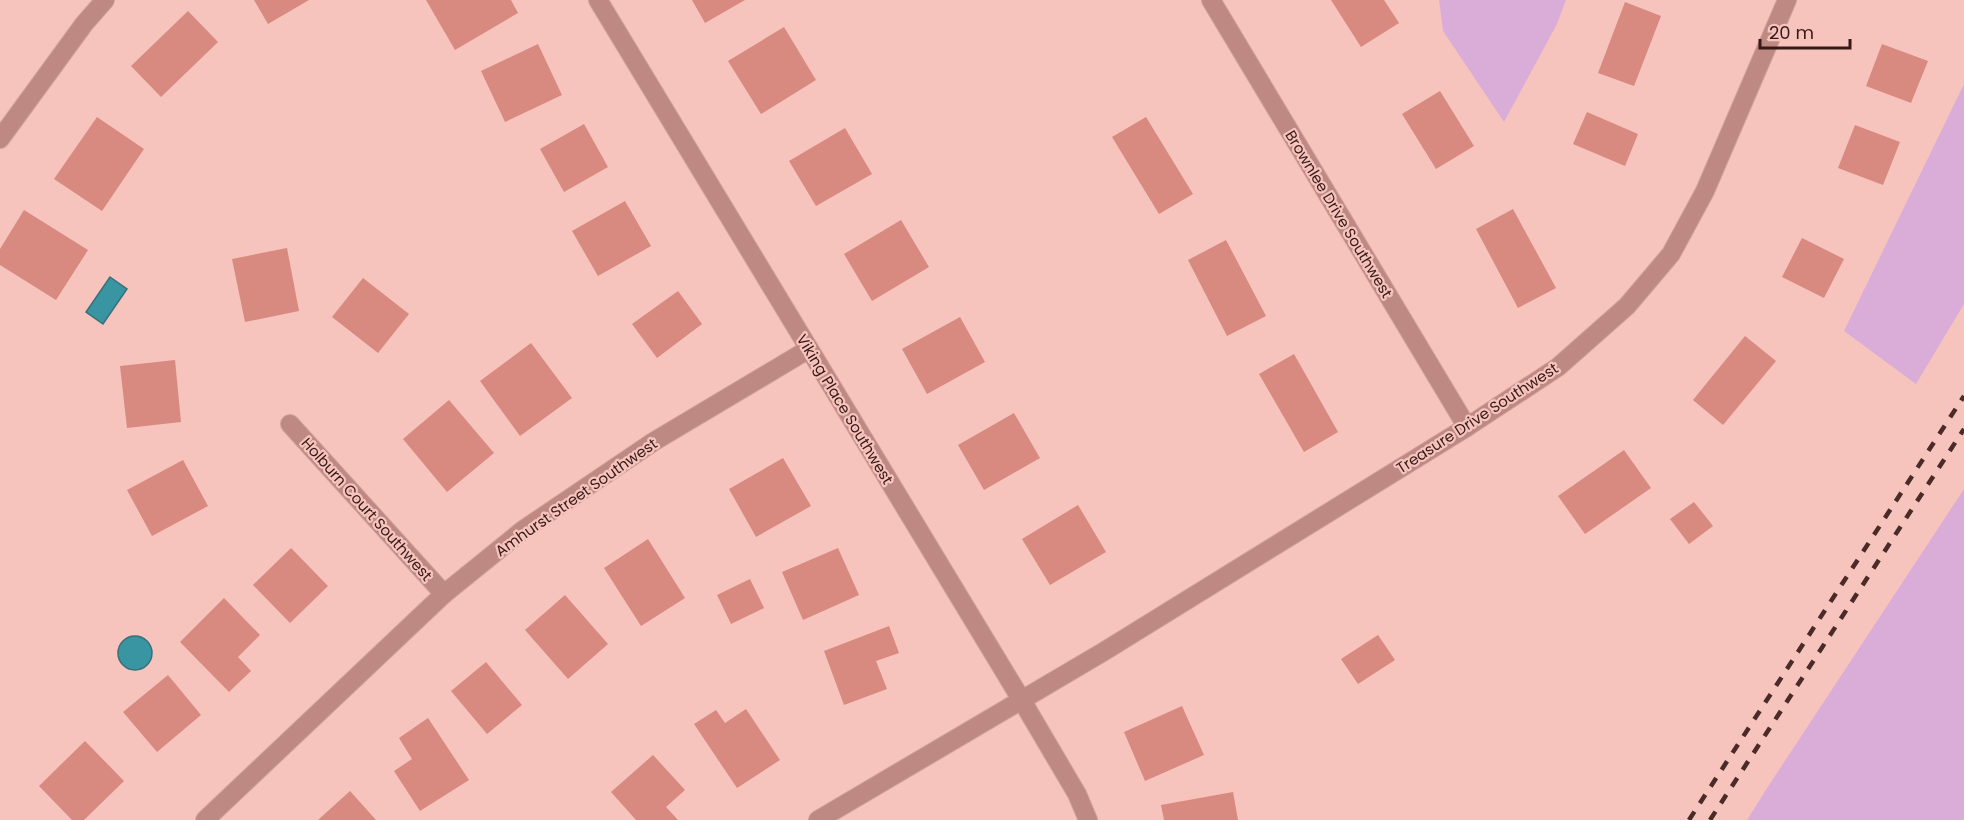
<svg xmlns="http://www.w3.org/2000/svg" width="1964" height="820" font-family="Poppins,sans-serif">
	<rect width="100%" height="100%" fill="#f6c4bd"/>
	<g fill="#daadd8">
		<path d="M1439,0h127l-9,24 -53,98 -61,-91z"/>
		<path d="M1964,84v220l-48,80 -72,-53z"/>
		<path d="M1964,489v331h-217l22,-35z"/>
	</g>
	<g fill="#3895a1" stroke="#387077" stroke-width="1.5">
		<path d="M110,277l17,12 -24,35 -17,-12z"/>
		<circle cx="135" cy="653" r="17"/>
	</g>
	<g fill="#d88980">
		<path d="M254,0h55l-41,24z"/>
		<path d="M426,0h85l7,13 -63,37z"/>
		<path d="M692,0h53l-40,23z"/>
		<path d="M1331,0h53l15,23 -38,24z"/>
		<path d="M1625,2l36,14 -27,70 -36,-13z"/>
		<path d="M188,11l30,31 -57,55 -30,-31z"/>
		<path d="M784,27l32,53 -55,34 -33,-53z"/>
		<path d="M538,44l24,51 -57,27 -24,-51z"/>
		<path d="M1882,44l46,17 -17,42 -45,-17z"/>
		<path d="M1440,91l34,55 -38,23 -34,-55z"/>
		<path d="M1587,112l51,22 -13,32 -52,-22z"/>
		<path d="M97,117l47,32 -42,62 -48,-32z"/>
		<path d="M1146,117l47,77 -34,20 -47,-77z"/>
		<path d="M584,124l24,43 -44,25 -24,-43z"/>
		<path d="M1855,125l45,17 -17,43 -45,-17z"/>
		<path d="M845,128l27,46 -56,32 -27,-45z"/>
		<path d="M625,201l26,45 -53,30 -26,-45z"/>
		<path d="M1513,209l43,79 -38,20 -42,-79z"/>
		<path d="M24,210l64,40 -32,50 -56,-35v-16z"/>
		<path d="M901,220l28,47 -57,34 -28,-47z"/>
		<path d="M1802,238l42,21 -20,39 -42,-21z"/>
		<path d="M1226,240l40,76 -39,20 -39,-76z"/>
		<path d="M287,248l12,63 -54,11 -13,-63z"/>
		<path d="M363,278l46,36 -31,39 -46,-36z"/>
		<path d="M678,291l24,33 -45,34 -25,-34z"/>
		<path d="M960,317l25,45 -58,32 -25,-45z"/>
		<path d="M1745,336l31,25 -53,64 -30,-25z"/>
		<path d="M531,343l41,55 -52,38 -40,-55z"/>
		<path d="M1294,354l44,78 -34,20 -45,-78z"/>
		<path d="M175,360l6,62 -54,6 -7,-62z"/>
		<path d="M449,400l45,53 -47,39 -44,-53z"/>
		<path d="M1014,413l26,45 -56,32 -26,-45z"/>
		<path d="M1624,450l27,38 -66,46 -27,-38z"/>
		<path d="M783,458l28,48 -55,31 -27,-48z"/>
		<path d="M183,460l25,46 -56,30 -25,-46z"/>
		<path d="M1694,502l19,24 -24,18 -19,-25z"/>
		<path d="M1078,505l28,47 -56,33 -28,-46z"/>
		<path d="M648,539l37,59 -44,28 -37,-58z"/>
		<path d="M291,548l37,38 -38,37 -37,-38z"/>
		<path d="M838,548l21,47 -56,25 -21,-48z"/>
		<path d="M750,579l14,29 -33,16 -14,-29z"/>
		<path d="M565,595l43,49 -40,35 -43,-49z"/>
		<path d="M224,598l36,37 -22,22 13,14 -22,21 -49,-50z"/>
		<path d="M889,626l10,27 -23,8 11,28 -43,16 -20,-54z"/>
		<path d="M1378,635l17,25 -37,24 -17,-25z"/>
		<path d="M486,662l36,43 -35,29 -36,-43z"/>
		<path d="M168,675l33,40 -44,37 -34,-40z"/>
		<path d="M1182,706l22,49 -59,26 -21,-49z"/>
		<path d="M746,709l34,51 -43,28 -43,-64 22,-14 9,13z"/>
		<path d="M428,718l41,62 -49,31 -26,-40 18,-12 -13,-21z"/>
		<path d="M85,741l39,40 -40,39h-12l-33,-34z"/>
		<path d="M653,755l32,35 -19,17 12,13h-42l-25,-28z"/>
		<path d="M350,791l26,29h-58z"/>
		<path d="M1233,792l5,28h-74l-3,-15z"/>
	</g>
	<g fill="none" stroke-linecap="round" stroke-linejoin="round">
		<g stroke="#d0a29c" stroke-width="20">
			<g id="minor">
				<path d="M598,0l423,699 56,95 11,26"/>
				<path d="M1211,0l256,427"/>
				<path d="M0,139l84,-115 21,-24"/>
				<path d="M290,424l154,170"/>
				<path d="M205,820l239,-226 79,-64 130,-88 156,-93"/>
				<path d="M818,820l285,-168 364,-225 91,-60 69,-61 44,-52 34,-63 82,-191"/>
			</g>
		</g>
		<use href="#minor" stroke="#be8982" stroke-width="18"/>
		<g stroke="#4b2b27" stroke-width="4.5" stroke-dasharray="10 10" stroke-linecap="butt">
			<path d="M1689,820l275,-424"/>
			<path d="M1710,820l254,-391"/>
		</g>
	</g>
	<g text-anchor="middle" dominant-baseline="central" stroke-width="4.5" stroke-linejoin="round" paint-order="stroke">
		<g font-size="15" fill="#371916" stroke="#f6c4bd">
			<text transform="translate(1339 214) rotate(59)">Brownlee Drive Southwest</text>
			<text transform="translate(845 409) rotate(59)">Viking Place Southwest</text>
			<text transform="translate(1477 418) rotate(-33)">Treasure Drive Southwest</text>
			<text transform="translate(576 497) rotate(-35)">Amhurst Street Southwest</text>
			<text transform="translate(367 509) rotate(48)">Holburn Court Southwest</text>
		</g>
	</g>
	<path d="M1760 39v9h90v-9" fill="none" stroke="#371916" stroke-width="3"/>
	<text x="1769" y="39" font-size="18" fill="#371916" stroke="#f6c4bd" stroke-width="4.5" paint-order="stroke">20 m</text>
</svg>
